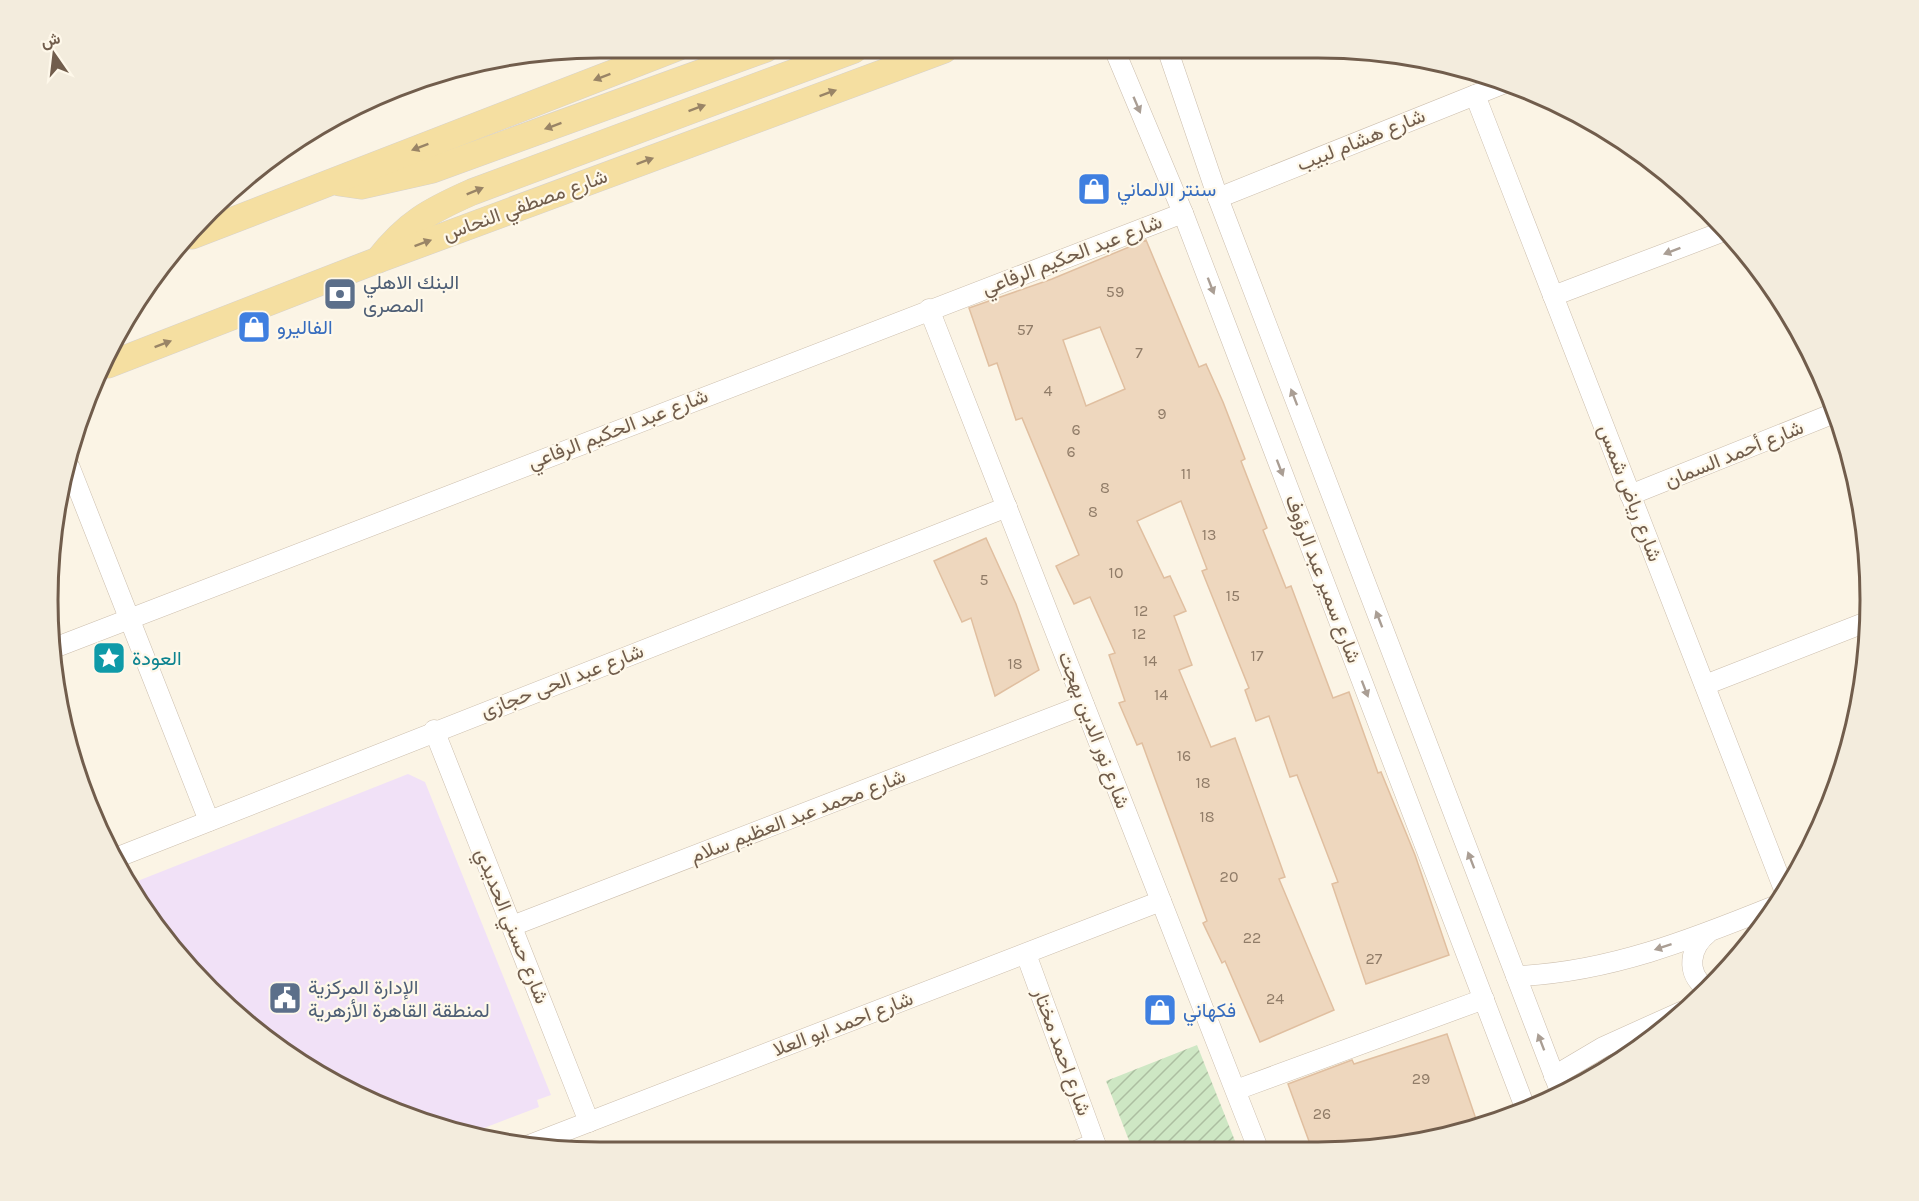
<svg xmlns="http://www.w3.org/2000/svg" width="1919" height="1201" font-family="Karla,Vazirmatn,sans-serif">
	<defs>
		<pattern id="garden-furrows" width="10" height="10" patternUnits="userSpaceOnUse" patternTransform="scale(1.5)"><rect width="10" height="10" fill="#cee7c4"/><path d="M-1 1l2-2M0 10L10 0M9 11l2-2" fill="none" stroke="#acbea1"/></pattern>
	</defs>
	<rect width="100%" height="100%" fill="#fbf4e5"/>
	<path fill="#f1e1f7" d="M408,774l17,8 126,313 -14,5 2,7 -68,26 -82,-22 -125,-72 -123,-132 -11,-23z"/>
	<path fill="url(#garden-furrows)" d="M1197,1045l42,106h-106l-27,-70z"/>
	<g fill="#eed7be" stroke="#e0bfa0" stroke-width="1.5" fill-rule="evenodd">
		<path d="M1146,240l53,127 7,-3 17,38 22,57 -4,2 26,67 -4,2 23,58 5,-2 42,112 16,-6 29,81 3,-1 34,83 34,100 -83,29 -34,-100 6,-2 -41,-107 -7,2 -21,-61 -13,5 -11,-31 4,-2 -47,-117 5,-2 -26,-68 -44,20 27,57 6,-2 16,35 -12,5 18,49 -13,5 32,77 24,-9 50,139 -6,2 55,131 -74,32 -35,-81 -3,2 -19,-40 4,-2 -65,-178 -5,2 -18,-42 6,-2 -16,-46 6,-2 -25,-56 -16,7 -18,-38 23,-11 -57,-137 -6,2 -19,-57 -8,3 -20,-58 83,-29zM1100,327l25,62 -39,17 -23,-66z"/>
		<path d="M986,538l30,66 23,66 -44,26 -24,-78 -9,4 -28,-61z"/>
		<path d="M1447,1034l32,94 -17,6 -107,18h-42l-25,-68 64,-24 2,4z"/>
	</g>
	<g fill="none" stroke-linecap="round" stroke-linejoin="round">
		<g stroke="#cbbdac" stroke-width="21">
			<g id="minor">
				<path d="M1115,51l68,162 343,897"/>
				<path d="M1168,51l50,147 344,898"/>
				<path d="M1475,95l310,797"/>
				<path d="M1218,198l287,-115"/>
				<path d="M1553,296l174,-66"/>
				<path d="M929,309l330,842"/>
				<path d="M70,468l139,353"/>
				<path d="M1630,495l207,-83"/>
				<path d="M54,648l1129,-435"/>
				<path d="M1705,685l164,-64"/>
				<path d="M434,730l155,392"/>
				<path d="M118,857l889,-350"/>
				<path d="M512,926l572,-221"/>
				<path d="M1026,954l72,197"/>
				<path d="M1516,976c91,-3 177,-37 261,-71"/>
				<path d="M1706,988c-21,-15 -16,-41 2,-55"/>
				<path d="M1554,1076l49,-29 80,-36"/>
				<path d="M1236,1090l248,-91"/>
				<path d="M524,1147l637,-246"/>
				<path d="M1076,1151l19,-8"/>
			</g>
		</g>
		<g stroke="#d7d2cd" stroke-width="27">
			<g id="major">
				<path d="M340,183l21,3 71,-16 334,-121"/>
				<path d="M192,236l485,-188"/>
				<path d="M378,260c29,-37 51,-49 94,-68l382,-142"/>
				<path d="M108,365l270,-105 566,-210"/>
			</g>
		</g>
		<use href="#minor" stroke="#fff" stroke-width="20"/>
		<use href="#major" stroke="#f5dfa1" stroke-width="26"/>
	</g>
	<defs><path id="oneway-solid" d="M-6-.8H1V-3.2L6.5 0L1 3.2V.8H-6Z" transform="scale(1.5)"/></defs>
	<g fill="#998466">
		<use href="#oneway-solid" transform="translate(602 77) rotate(159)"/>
		<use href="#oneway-solid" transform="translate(828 93) rotate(-20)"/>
		<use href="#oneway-solid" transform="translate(697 108) rotate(-20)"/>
		<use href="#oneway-solid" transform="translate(553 126) rotate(160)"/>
		<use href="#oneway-solid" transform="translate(420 147) rotate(159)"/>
		<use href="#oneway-solid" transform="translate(645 161) rotate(-20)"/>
		<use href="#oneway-solid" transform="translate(475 191) rotate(-22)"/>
		<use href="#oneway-solid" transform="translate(423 243) rotate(-20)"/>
		<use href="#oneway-solid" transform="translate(163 344) rotate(-21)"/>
	</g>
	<g fill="#aa9e94">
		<use href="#oneway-solid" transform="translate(1137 105) rotate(67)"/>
		<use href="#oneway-solid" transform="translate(1672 251) rotate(159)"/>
		<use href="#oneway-solid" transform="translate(1211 286) rotate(69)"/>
		<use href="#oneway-solid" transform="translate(1294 397) rotate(-111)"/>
		<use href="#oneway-solid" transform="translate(1280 468) rotate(69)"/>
		<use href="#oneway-solid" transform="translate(1379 619) rotate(-111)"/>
		<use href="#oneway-solid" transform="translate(1365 689) rotate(69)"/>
		<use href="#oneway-solid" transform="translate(1471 860) rotate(-111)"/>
		<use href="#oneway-solid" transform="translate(1663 947) rotate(162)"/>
		<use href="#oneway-solid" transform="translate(1541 1042) rotate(-111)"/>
	</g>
	<defs>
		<g id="shop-square" transform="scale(1.725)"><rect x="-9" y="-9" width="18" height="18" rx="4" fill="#3f7fe0" stroke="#fef8ea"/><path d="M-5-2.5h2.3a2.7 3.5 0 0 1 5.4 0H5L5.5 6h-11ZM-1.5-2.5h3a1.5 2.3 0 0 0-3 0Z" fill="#fff"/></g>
		<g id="bank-square" transform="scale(1.725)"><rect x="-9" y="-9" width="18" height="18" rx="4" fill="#5c6f8a" stroke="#fef8ea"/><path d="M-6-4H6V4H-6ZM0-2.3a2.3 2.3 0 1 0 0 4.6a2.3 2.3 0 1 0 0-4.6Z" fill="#fff"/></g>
		<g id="sight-square" transform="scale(1.725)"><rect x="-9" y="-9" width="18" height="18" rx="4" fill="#0f9aa8" stroke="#fef8ea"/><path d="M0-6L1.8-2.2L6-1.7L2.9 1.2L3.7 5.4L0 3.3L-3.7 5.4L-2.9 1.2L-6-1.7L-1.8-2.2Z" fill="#fff"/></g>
		<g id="civic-square" transform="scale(1.725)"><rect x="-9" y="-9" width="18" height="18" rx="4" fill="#5c6f8a" stroke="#fef8ea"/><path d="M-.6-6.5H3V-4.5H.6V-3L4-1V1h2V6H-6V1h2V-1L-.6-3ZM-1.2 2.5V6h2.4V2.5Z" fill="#fff"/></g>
	</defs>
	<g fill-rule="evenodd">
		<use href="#shop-square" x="1094" y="189"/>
		<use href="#bank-square" x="340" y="294"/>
		<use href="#shop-square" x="254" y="327"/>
		<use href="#sight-square" x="109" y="658"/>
		<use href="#civic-square" x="285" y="998"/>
		<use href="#shop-square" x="1160" y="1010"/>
	</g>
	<g text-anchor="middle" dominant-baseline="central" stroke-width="4.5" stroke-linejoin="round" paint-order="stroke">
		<g font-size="16" fill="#907c68">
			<text x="1115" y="291">59</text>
			<text x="1025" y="329">57</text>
			<text x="1139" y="352">7</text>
			<text x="1048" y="390">4</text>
			<text x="1162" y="413">9</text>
			<text x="1076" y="429">6</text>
			<text x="1071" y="451">6</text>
			<text x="1186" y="473">11</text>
			<text x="1105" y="487">8</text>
			<text x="1093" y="511">8</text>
			<text x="1209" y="534">13</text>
			<text x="1116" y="572">10</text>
			<text x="984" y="579">5</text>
			<text x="1233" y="595">15</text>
			<text x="1141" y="610">12</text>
			<text x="1139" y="633">12</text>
			<text x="1257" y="655">17</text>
			<text x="1150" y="660">14</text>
			<text x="1015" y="663">18</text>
			<text x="1161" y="694">14</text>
			<text x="1184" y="755">16</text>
			<text x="1203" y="782">18</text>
			<text x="1207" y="816">18</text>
			<text x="1229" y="876">20</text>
			<text x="1252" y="937">22</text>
			<text x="1374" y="958">27</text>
			<text x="1275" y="998">24</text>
			<text x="1421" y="1078">29</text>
			<text x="1322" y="1113">26</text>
		</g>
		<g font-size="20" fill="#715d4c" stroke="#fef8ea">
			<text transform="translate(1361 140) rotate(-22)">شارع هشام لبيب</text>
			<text transform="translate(525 205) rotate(-20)">شارع مصطفي النحاس</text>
			<text transform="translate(1072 255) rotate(-21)">شارع عبد الحكيم الرفاعي</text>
			<text transform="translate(618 429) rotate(-21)">شارع عبد الحكيم الرفاعي</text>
			<text transform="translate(1734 454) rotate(-22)">شارع أحمد السمان</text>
			<text transform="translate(1630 493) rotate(69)">شارع رياض شمس</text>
			<text transform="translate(1323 579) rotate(69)">شارع سمير عبد الرؤوف</text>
			<text transform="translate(562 681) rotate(-21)">شارع عبد الحى حجازى</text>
			<text transform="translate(1094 730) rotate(69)">شارع نور الدين بهجت</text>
			<text transform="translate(798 816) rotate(-21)">شارع محمد عبد العظيم سلام</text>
			<text transform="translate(512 926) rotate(68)">شارع حسني الحديدي</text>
			<text transform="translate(843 1024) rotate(-21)">شارع احمد ابو العلا</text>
			<text transform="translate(1062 1052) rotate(70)">شارع احمد مختار</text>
		</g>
		<g font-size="20" fill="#366cbe" stroke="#fef8ea" text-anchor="start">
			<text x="1117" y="189">سنتر الالماني</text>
			<text x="277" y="327">الفاليرو</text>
			<text x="1183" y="1010">فكهاني</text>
		</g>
		<g font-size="20" fill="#4e5e75" stroke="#fef8ea" text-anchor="start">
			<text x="363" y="282">البنك الاهلي<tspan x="363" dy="23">المصرى</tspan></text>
			<text x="308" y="987">الإدارة المركزية<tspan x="308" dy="23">لمنطقة القاهرة الأزهرية</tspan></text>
		</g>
		<g font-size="20" fill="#0d838f" stroke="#fef8ea" text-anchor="start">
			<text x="132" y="658">العودة</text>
		</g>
	</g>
	<path d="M0 0H1919V1201H0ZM600 58H1318A542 542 0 0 1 1860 600V600A542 542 0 0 1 1318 1142H600A542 542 0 0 1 58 600V600A542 542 0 0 1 600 58Z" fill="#f3ecdd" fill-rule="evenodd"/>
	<path fill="none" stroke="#715d4c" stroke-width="3" d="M600 58H1318A542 542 0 0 1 1860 600V600A542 542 0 0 1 1318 1142H600A542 542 0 0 1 58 600V600A542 542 0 0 1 600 58Z"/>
	<g transform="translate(54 54) rotate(346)" stroke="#fef8ea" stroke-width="4.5" paint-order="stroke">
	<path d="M0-4.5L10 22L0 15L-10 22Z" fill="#715d4c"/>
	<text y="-9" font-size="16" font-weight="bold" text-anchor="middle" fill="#715d4c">ش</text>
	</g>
</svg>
